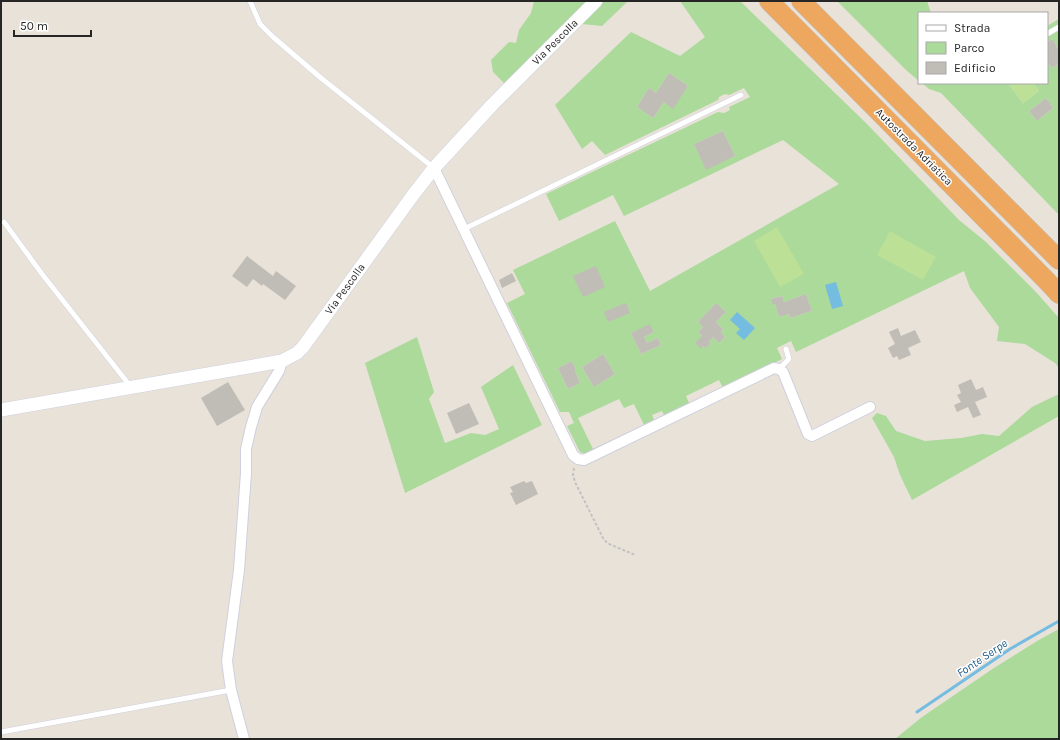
<svg xmlns="http://www.w3.org/2000/svg" width="1060" height="740" font-family="Karla,sans-serif">
	<rect width="100%" height="100%" fill="#e8e2d9"/>
	<g fill="#abda9a" fill-rule="evenodd">
		<path d="M534,1h55l-85,82 -11,-11 -2,-12 18,-18 7,1 3,-13 12,-17z"/>
		<path d="M604,1h24l-26,25 -20,-2z"/>
		<path d="M680,1h60l127,123 92,96 27,22 49,49 24,27v50l-4,-5 -30,-19 -28,-3 2,-14 -29,-39 -6,-17 -168,81 -5,-11 -14,7 5,11 -59,29 -4,-8 -33,16 4,9 -25,12 -3,-6 -10,4 3,7 -68,32 -7,-2 -13,-26 7,-3 -5,-11h-9l-53,-109 18,-9 -12,-24 102,-49 35,70 189,-107 -56,-44 -159,76 -11,-21 -54,26 -13,-27 172,-82 6,1 6,-3 -1,-3 21,-10 -6,-9 -15,7 -4,-1 -6,3 -1,3 -113,55 -13,-14 -10,8 -27,-44 76,-73 49,24 25,-19zM669,73l19,13 -15,22 -9,-6 -11,16 -16,-11 12,-19 7,5zM723,131l12,25 -29,13 -12,-25zM806,294l6,17 -22,7 -1,-4 -10,3 -4,-13 -4,-5 11,-3 2,6zM716,303l10,9 -10,10 7,7 -2,3 4,5 -6,6 -6,-6 -4,5 2,1 -5,5 -3,-2 -2,2 1,-12 -4,-4 5,-5 -5,-5zM650,325l4,7 -10,5 3,6 11,-5 3,7 -20,9 -10,-21zM603,354l12,20 -21,13 -12,-20zM572,361l4,9 -1,1 5,12 -12,6 -10,-21zM619,399l5,9 10,-4 10,21 -51,24 -15,-31z"/>
		<path d="M837,1h90l4,12h-12v68l-13,-11z"/>
		<path d="M1059,19v31l-7,-11 -5,4v-17z"/>
		<path d="M1047,62l5,6 7,-4v151l-118,-122 -12,-4 -7,-6h86l15,20 16,-12 -6,-8h14zM1046,98l7,10 -16,13 -8,-10z"/>
		<path d="M417,337l17,55 -5,7 16,44 26,-10 14,2 14,-6 -18,-42 32,-22 29,60 -137,68 -40,-130z"/>
		<path d="M1059,394v22l-147,84 -12,-25 -6,-18 -22,-39 5,-5 9,3 10,15 29,10 36,-3 21,-4 17,2 33,-29z"/>
		<path d="M1059,629v110h-164l27,-22 72,-49 43,-27z"/>
	</g>
	<g fill="#bce096">
		<path d="M1008,83h25l6,8 -16,12z"/>
		<path d="M777,227l27,47 -24,13 -26,-46z"/>
		<path d="M890,231l46,26 -13,23 -46,-25z"/>
	</g>
	<g fill="#75bce1">
		<path d="M836,282l7,24 -11,3 -7,-24z"/>
		<path d="M737,312l18,16 -11,12 -8,-7 4,-4 -10,-9z"/>
	</g>
	<g fill="none" stroke-linecap="round" stroke-linejoin="round">
		<path stroke="#75bce1" stroke-width="3" d="M917,712l93,-63 49,-28"/>
	</g>
	<g fill="#c0bcb6">
		<path d="M1052,39l7,11v14l-7,4 -5,-6v-19z"/>
		<path d="M669,73l19,13 -15,23 -9,-7 -11,16 -16,-11 12,-19 7,5z"/>
		<path d="M1046,98l7,10 -16,13 -8,-10z"/>
		<path d="M723,131l12,25 -29,14 -12,-26z"/>
		<path d="M247,256l26,20 3,-5 20,15 -11,14 -22,-16 -1,2 -9,-7 -6,8 -15,-11z"/>
		<path d="M596,266l9,21 -22,10 -10,-21z"/>
		<path d="M512,273l4,8 -14,7 -3,-8z"/>
		<path d="M806,294l6,17 -22,7 -1,-4 -10,3 -4,-13 -2,1 -2,-6 11,-3 2,6z"/>
		<path d="M626,303l4,10 -22,9 -4,-10z"/>
		<path d="M716,303l10,9 -10,10 7,7 -2,3 4,5 -6,6 -6,-6 -4,5 2,1 -5,5 -3,-2 -2,3 -6,-6 7,-7 -4,-4 5,-5 -5,-5z"/>
		<path d="M650,324l4,8 -10,5 3,6 11,-5 3,7 -20,9 -10,-21z"/>
		<path d="M898,328l3,8 14,-6 6,12 -13,6 3,7 -12,5 -2,-4 -4,2 -5,-10 7,-4 -6,-12z"/>
		<path d="M603,354l12,20 -21,13 -12,-20z"/>
		<path d="M572,361l4,9 -1,1 5,12 -12,6 -10,-21z"/>
		<path d="M971,379l5,11 7,-3 4,10 -12,5 6,13 -8,3 -5,-11 -11,5 -3,-7 7,-3 -4,-7 4,-2 -3,-8z"/>
		<path d="M228,382l17,28 -28,16 -16,-28z"/>
		<path d="M469,403l10,21 -23,10 -9,-21z"/>
		<path d="M524,481l2,2 6,-2 6,13 -22,11 -6,-12 3,-1 -3,-5z"/>
	</g>
	<g fill="none" stroke-linecap="round" stroke-linejoin="round">
		<g stroke="#cfd0de" stroke-width="6">
			<g id="service">
				<path d="M250,1l10,23 13,13 48,41 113,90"/>
				<path d="M1047,34l12,-7"/>
				<path d="M4,222l38,52 89,113"/>
				<path d="M464,229l277,-134"/>
				<path d="M779,369l10,-10 -3,-10"/>
				<path d="M1,732l230,-42"/>
			</g>
		</g>
		<g stroke="#cfd0de" stroke-width="12">
			<g id="minor">
				<path d="M434,168l139,287 5,4 6,1 190,-92 5,1 4,3 25,62 4,2 58,-29"/>
				<path d="M244,739l-13,-49 -4,-29 12,-91 7,-97v-24l5,-22 6,-20 22,-36 3,-10"/>
			</g>
		</g>
		<g stroke="#cfd0de" stroke-width="14">
			<path id="tertiary" d="M1,410l281,-49 15,-8 6,-6 110,-152 21,-27 58,-63 104,-104"/>
		</g>
		<g stroke="#c2c2c2" stroke-width="20">
			<g id="motorway">
				<path d="M769,1l277,279 13,14"/>
				<path d="M801,1l258,259"/>
			</g>
		</g>
		<path stroke="#c2c2c2" stroke-width="2" stroke-dasharray="3 2" stroke-linecap="butt" d="M574,468l-1,7 2,7 28,56 4,5 28,12"/>
		<use href="#service" stroke="#fff" stroke-width="5"/>
		<use href="#minor" stroke="#fff" stroke-width="10"/>
		<use href="#tertiary" stroke="#fff" stroke-width="13"/>
		<use href="#motorway" stroke="#eda75f" stroke-width="19"/>
	</g>
	<g text-anchor="middle" dominant-baseline="central" stroke-width="3" stroke-linejoin="round" paint-order="stroke">
		<g font-size="11" fill="#262626" stroke="#fff">
			<text transform="translate(555 42) rotate(-45)">Via Pescolla</text>
			<text transform="translate(914 147) rotate(45)">Autostrada Adriatica</text>
			<text transform="translate(345 289) rotate(-54)">Via Pescolla</text>
		</g>
		<g font-size="12" font-style="italic" fill="#1a5987" stroke="#fff">
			<text transform="translate(982 658) rotate(-34)">Fonte Serpe</text>
		</g>
	</g>
	<rect width="1060" height="740" fill="none" stroke="#262626" stroke-width="4"/>
	<rect x="918" y="12" width="130" height="72" fill="#ffffff" stroke="#a8a8a8"/>
	<rect x="926" y="25" width="20" height="6" fill="#ffffff" stroke="#a8a8a8"/>
	<text x="954" y="32" font-size="12" fill="#262626">Strada</text>
	<rect x="926" y="42" width="20" height="12" fill="#abda9a" stroke="#a8a8a8"/>
	<text x="954" y="52" font-size="12" fill="#262626">Parco</text>
	<rect x="926" y="62" width="20" height="12" fill="#c0bcb6" stroke="#a8a8a8"/>
	<text x="954" y="72" font-size="12" fill="#262626">Edificio</text>
	<path d="M14 30v6h77v-6" fill="none" stroke="#262626" stroke-width="2"/>
	<text x="20" y="30" font-size="12" fill="#262626" stroke="#ffffff" stroke-width="3" paint-order="stroke">50 m</text>
</svg>
